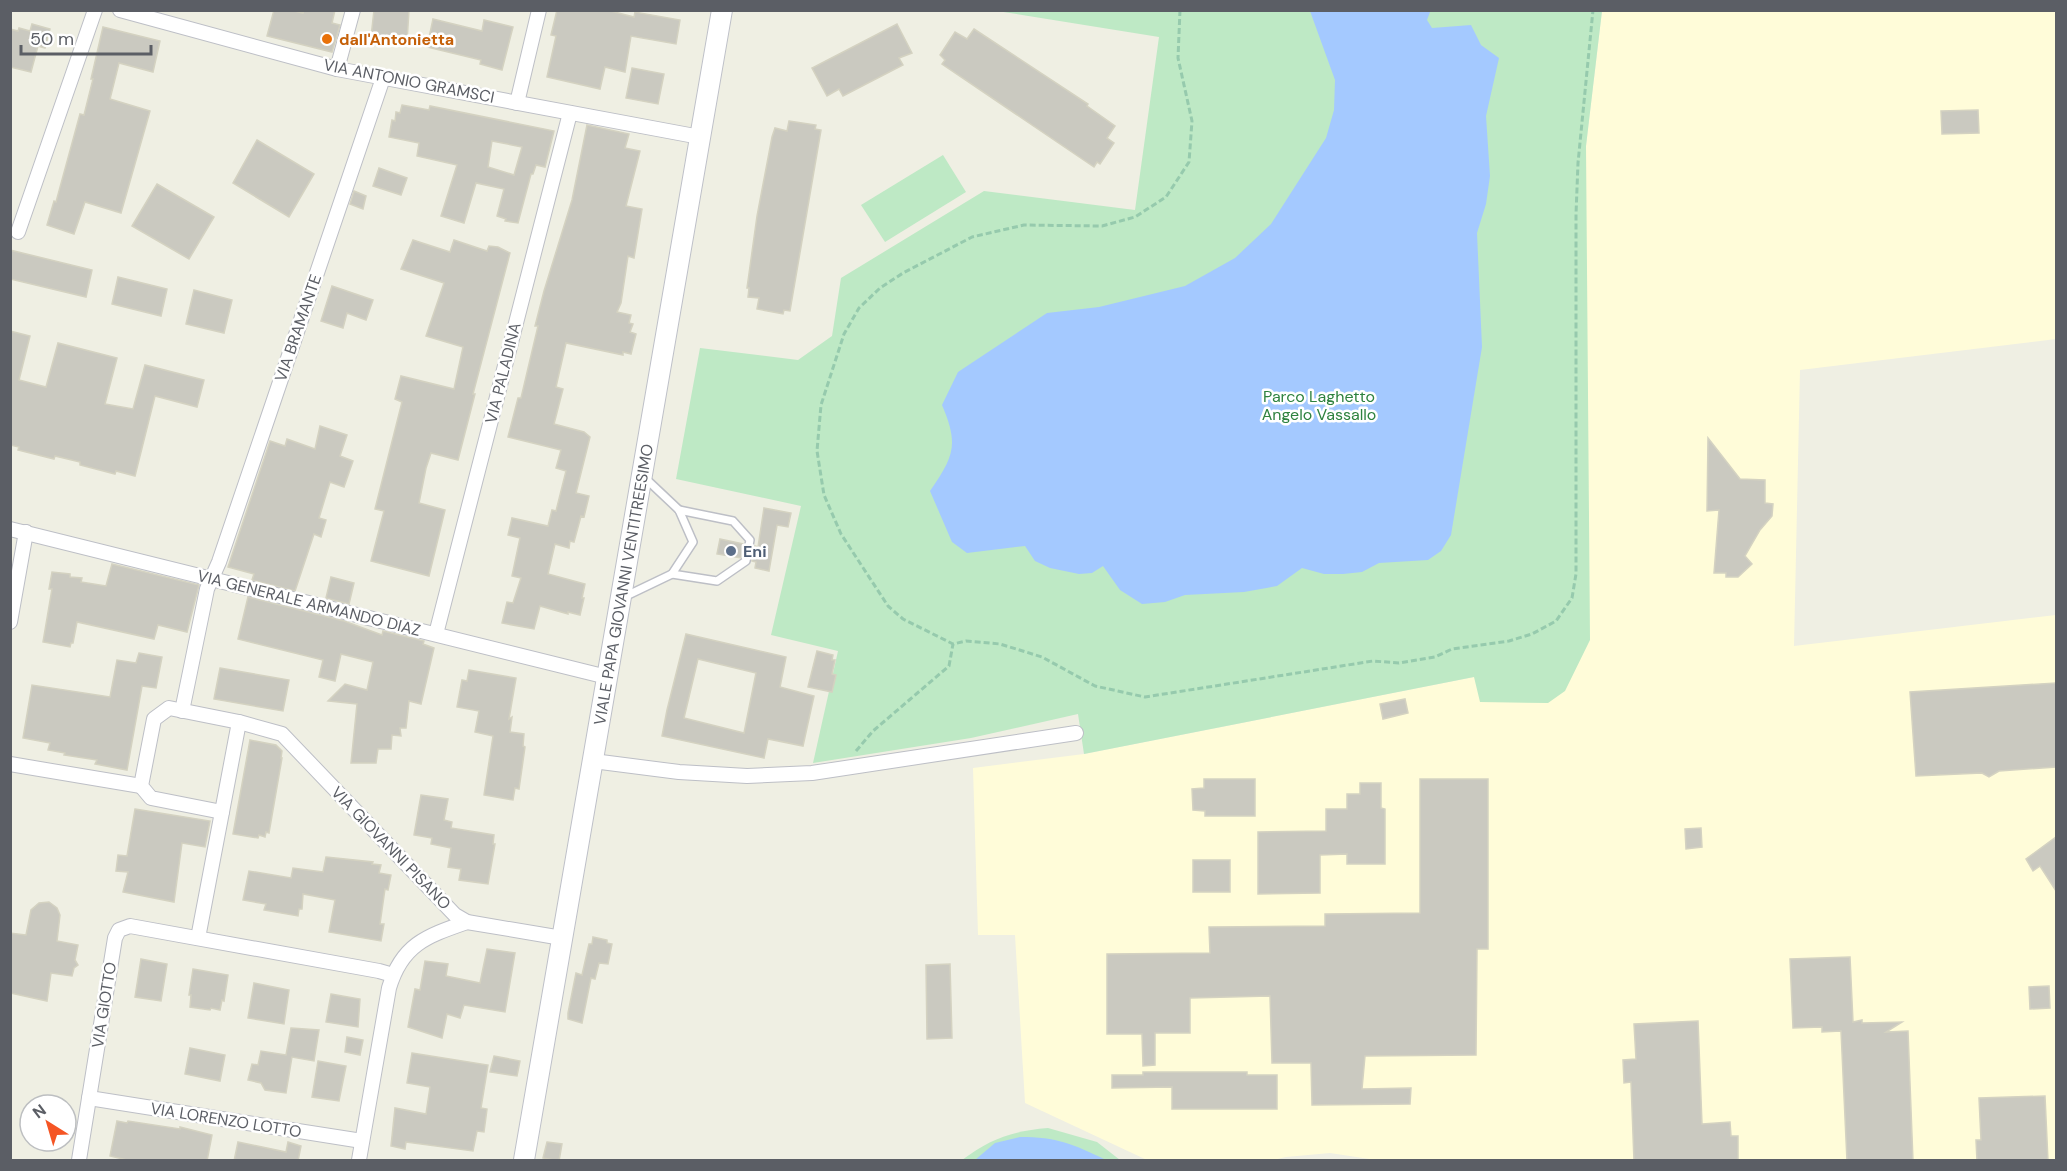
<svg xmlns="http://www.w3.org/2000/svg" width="2067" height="1171" font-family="'DM Sans',sans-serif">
	<rect width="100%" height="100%" fill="#efefe3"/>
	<path fill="#fffcd9" d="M1602,11h454v328l-256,31 -6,276 262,-31v545h-680l-46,-7 -44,4 -13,3h-126l-122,-57 -10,-168h-37l-5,-167 111,-14 390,-77 112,-531z"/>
	<g fill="#bee9c5">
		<path d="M997,11h605l-16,135 4,494 -25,51 -17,12 -68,-1 -6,-25 -390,77 -6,-40 -107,24 -158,25 25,-112 -67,-16 30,-129 -125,-27 24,-131 98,12 34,-24 9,-58 143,-87 151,19 24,-173z"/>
		<path d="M943,155l23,37 -81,50 -24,-37z"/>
		<path d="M1048,1128l49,14 23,18h-158c28,-21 50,-29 86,-32z"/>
	</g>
	<g fill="#a4c9ff">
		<path d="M1310,11h123l-3,1 -3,8 5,8 39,-3 10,20 18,13 -13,58 4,60 -4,28 -9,29 5,114 -31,188 -10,16 -13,9 -49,3 -17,9 -19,2h-19l-22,-6 -25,18 -33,6 -59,3 -20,7 -23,2 -22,-14 -17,-24 -11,7 -13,1 -29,-6 -15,-7 -10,-15 -58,7 -15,-11 -22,-51c24,-35 29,-46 12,-86l16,-33 89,-59 52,-6 86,-21 50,-28 36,-34 55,-86 8,-28 1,-30z"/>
		<path d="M1020,1137c37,0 53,7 86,23h-131l20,-17z"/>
	</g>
	<g fill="#cac9c0" stroke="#d4d2c1" stroke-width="1.5" fill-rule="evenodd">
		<path d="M274,10h16l13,3 1,-3h31l-3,13 8,2 -8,27 -65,-16z"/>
		<path d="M374,10h35l-2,32 -36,-5z"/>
		<path d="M557,10h50l27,7 1,-5 45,8 -4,24 -45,-8 -6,36 -20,-5 -5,22 -53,-12 9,-41 -5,-1z"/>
		<path d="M433,19l49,12 2,-11 29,7 -11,43 -22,-6 1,-4 -54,-13z"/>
		<path d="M32,24l18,5 -5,19 -7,-2 -7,26 -21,-5v-38l8,2 1,-3 11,3z"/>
		<path d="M897,24l15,29 -13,5 4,7 -60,31 -4,-7 -12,7 -15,-28z"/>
		<path d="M103,27l57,14 -7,31 -34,-9 -9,36 40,12 -29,102 -36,-11 -11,32 -27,-9 7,-24 2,1 24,-88 4,1 9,-36h-2z"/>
		<path d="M974,29l114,75 -1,2 28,20 -8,12 7,5 -14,21 -3,-2 -3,5 -152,-103 3,-4 -5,-5 15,-23 12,7z"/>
		<path d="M632,68l32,6 -6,30 -32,-6z"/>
		<path d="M402,105l27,5 1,-4 124,25 -9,36 -9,-2 -3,9h-2l-13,49 -13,-2 1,-2 -9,-3 7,-27 -28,-6 -12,40 -23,-7 16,-51 -40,-9 2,-13 -30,-6 3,-17 3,1 1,-9 4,1zM492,141l30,6 -8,28 -26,-8z"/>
		<path d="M1978,110l1,23 -37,1 -1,-23z"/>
		<path d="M789,121l27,4 -1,4 6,1 -31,181 -6,-1 -1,4 -26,-5 2,-11 -11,-1 1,-9h-2l10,-72 15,-79 3,-9 12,3z"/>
		<path d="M587,125l42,9 -4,14 15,3 -14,55 16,3 -8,49 -6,-2 -7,47 -4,9 14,3 -2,8 4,1 -3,8 6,2 -5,20 -8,-2v3l-57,-12 -10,44 7,2 -9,35 30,8 6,5 -14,56 13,3 -5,21 -3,-1 -7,26 -4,-1 -1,7 -14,-4 -7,30 37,10 -3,14h2l-4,17 -12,-3v2l-28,-8 -6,23 -32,-6 5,-21 6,1 8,-25 -9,-2 8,-38 -12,-3 4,-17 36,8 4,-16 4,1 10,-40 -10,-3 5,-18 -53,-13 10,-39h3l17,-72h-3l9,-35 28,-91z"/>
		<path d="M257,140l57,34 -25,43 -56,-34z"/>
		<path d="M379,168l28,10 -6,17 -28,-9z"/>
		<path d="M157,184l57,33 -25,42 -57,-33z"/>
		<path d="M354,191l12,5 -3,13 -13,-5z"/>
		<path d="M413,240l37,12 4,-12 33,11 2,-5 9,1 12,6 -37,141h2l-17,66 -27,-7 -5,15 -7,35 26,7 -16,66 -58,-15 13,-50 -9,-2 27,-107 -7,-3 6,-23 53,13 9,-42 -37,-11 18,-53 -43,-14z"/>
		<path d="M10,250l82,20 -6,27 -76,-18z"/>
		<path d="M118,277l49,12 -6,27 -49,-12z"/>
		<path d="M332,286l41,14 -7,20 -19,-7 -4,15 -22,-7z"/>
		<path d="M194,290l38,10 -8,33 -38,-9z"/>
		<path d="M10,331l20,5 -11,44 27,7 12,-44 59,15 -12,46 28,5 12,-44 59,15 -7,27 -42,-11 -20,80 -19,-5 -1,3 -35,-9v-3l-25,-6 -1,3 -36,-9 1,-3 -9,-2z"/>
		<path d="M320,426l27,9 -7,21 13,5 -9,26 -14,-5 -11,36 7,2 -5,17 -7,-3 -19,57 -43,-11 2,-6 -26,-7 42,-126 15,5 2,-7 28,10z"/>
		<path d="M1708,438l32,41 25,1v23l8,1 -1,12 -12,14 -15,26 7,8 -14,13h-12v-4h-12l5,-63 -12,1z"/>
		<path d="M764,508l27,5 -3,14 -11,-2 -8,46 -14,-3 1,-6 -4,-1 3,-15 3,1z"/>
		<path d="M720,539l24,5 -3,14 -24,-4z"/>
		<path d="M112,564l87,21 -12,47 -29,-7 -4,14 -77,-17 -4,21h-2l-1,4 -27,-5 9,-53h-3l3,-17 18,2v3l12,1 -1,4 25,4z"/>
		<path d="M331,577l23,6 -5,21 -23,-6z"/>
		<path d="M248,597l96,24 38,14 1,-4 41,10 -1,3 11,4 -13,56 -12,-3 -3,27h-6l1,8 -9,-1 -1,14h-13l-2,14h-25l6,-59 -29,-3 17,-17 22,6 6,-28 -32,-8 -6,27 -16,-4 4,-17 -85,-21z"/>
		<path d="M686,634l100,23 -6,30 34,9 -11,50 -35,-7 -4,19 -102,-22 5,-26zM698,659l58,14 -12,60 -60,-15z"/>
		<path d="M817,651l16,4 -1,5h3l-3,14 4,1 -4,17 -24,-5z"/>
		<path d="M139,653l23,4 -6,31 -14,-2 -15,84 -32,-6 2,-4 -33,-5 1,-2 -17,-3 2,-7 -27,-5 9,-53 78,12 7,-37 19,3z"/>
		<path d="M220,668l69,12 -6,31 -69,-12z"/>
		<path d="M469,670l47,8 -7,41 3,-2 -2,15 14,2 -1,12 2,1 -6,42 -4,-1 -2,12 -29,-5 9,-59 -18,-4 4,-21 -22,-4 5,-27 5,1z"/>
		<path d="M2056,683v84l-57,4 -10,6 -7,-4 -66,3 -6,-84z"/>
		<path d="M1405,699l3,14 -25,6 -3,-15z"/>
		<path d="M250,740l26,5 6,6 -1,7h1l-13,75 -3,-1 -1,5 -6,-2 -1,3 -25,-4z"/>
		<path d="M1204,779h51v37h-50v-5l-12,-1 -1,-21 12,-1z"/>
		<path d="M1420,779h68v170h-11l-1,106 -111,1 -3,33 49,-1 -1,16 -98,1 -1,-42h-39l-2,-67 -80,2v35h-35v32l-12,1 -1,-32h-35v-80l103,-1 -1,-26 116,-1v-12l95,-1z"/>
		<path d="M1360,783h21v25l4,1v55h-38v-10l-27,1v38l-62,1v-62l68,-1v-22h21v-15h13z"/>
		<path d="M421,795l27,4 -4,21 8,2 -1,6 43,7 -1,9h2l-7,40 -29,-4 2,-11 -13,-2 3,-19 -20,-4 1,-6 -18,-3z"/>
		<path d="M135,809l75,12 -5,26 -23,-4 -8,59 -51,-10 5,-20 -12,-1 2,-16 9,1z"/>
		<path d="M1701,828l1,19 -16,2 -1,-20z"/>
		<path d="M2056,837v54l-16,-25 -7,5 -7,-12z"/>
		<path d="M326,857l47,5 -1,2 9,1 -2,8 12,2 -3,15 -3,-1 -5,35h4l-3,17 -52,-9 6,-32 -32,-6 -1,15h-3l-1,7 -34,-6 2,-6 -23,-4 6,-29 42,7 2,-10 30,4z"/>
		<rect x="1193" y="860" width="37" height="32"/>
		<path d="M49,902l8,6 3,7 -3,26 21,4 -3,15 3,5 -4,3 -2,8 -21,-3 -4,28 -37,-8v-60l16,2 5,-25 8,-7z"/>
		<path d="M593,937l14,3v3l5,1 -4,20 -9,-1 -4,16 -4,-1 -9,45 -14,-4v-6l8,-40 6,2 7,-31h3z"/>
		<path d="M487,949l28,4 -10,59 -41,-7 -4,13 -13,-4 -5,24 -34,-11 7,-38 5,1 5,-29 23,3 -2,12 34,7z"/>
		<path d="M1850,957l3,65 9,-2v3l40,-1 -16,10 22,-1 5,130h-66l-6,-130 -19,1v-5l-29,1 -3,-69z"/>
		<path d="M141,959l26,5 -6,37 -26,-4z"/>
		<path d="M950,964l2,74 -25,1 -1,-74z"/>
		<path d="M193,969l35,6 -4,26 -2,-1 -2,10 -9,-2 -1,2 -20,-3 1,-12h-2z"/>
		<path d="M254,983l35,7 -5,34 -36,-6z"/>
		<path d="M2049,986l1,22 -20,1 -1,-22z"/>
		<path d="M331,994l29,5 -2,28 -32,-5z"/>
		<path d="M1698,1021l4,103 28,-2 1,14h7v25h-104l-3,-79 -7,1 -1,-23 13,-1 -2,-35z"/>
		<path d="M291,1028l28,2 -5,31 -22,-4 -6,36 -21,-3 -4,-7 -13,-3 4,-16 6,1 3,-14 25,4z"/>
		<path d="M347,1037l16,3 -3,15 -15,-3z"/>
		<path d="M190,1048l35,7 -5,26 -35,-7z"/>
		<path d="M412,1053l76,12 -7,43 6,1 -3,23 -7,-1 -4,20 -67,-9 -1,7 -14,-3 4,-38 31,6 4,-27 -23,-4z"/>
		<path d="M494,1056l26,5 -3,15 -27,-4z"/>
		<path d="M318,1061l28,5 -7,35 -27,-4z"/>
		<path d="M1143,1072h104v3h30v34h-105v-22l-60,1v-13h31z"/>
		<path d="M2045,1096l3,65h-71l-1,-21h5l-2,-42z"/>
		<path d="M117,1121l10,2 1,-2 52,8v-2l32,8 -5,26h-76l-21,-5z"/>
		<path d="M238,1142l48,10 2,-10 13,4 -3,15h-64z"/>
		<path d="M547,1142l15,2 -3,17 -16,-3z"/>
	</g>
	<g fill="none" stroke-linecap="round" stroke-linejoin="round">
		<g stroke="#bdbfc6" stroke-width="10">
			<g id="lane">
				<path d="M672,574l45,7 29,-20 4,-21 -17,-19 -54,-11"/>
				<path d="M624,597l48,-23 21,-32 -14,-32 -35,-33"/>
			</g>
		</g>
		<g stroke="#bdbfc6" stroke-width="16">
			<g id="street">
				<path d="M120,10l217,59 363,68"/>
				<path d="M337,69l16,-59"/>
				<path d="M517,103l22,-93"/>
				<path d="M18,232l77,-222"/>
				<path d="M10,529l597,148"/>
				<path d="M10,622l16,-90"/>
				<path d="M436,634l134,-521"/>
				<path d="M169,708l70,14 -17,90 -71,-14 -10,-12 13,-67z"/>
				<path d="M182,711l25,-122 12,-27 164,-484"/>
				<path d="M239,722l43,12 173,181 12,7 95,16"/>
				<path d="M593,761l86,11 68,4 65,-3 264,-40"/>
				<path d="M10,764l131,22"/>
				<path d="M198,938l24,-126"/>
				<path d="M89,1098l273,43"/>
				<path d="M79,1160l36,-222 4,-8 11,-4 249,45 14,4"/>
				<path d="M359,1160l30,-172c13,-44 38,-52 78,-66"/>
			</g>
		</g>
		<g stroke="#bec0c8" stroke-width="22">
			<g id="secondary">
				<path id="s1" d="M524,1160l198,-1150"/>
			</g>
		</g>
		<g stroke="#96caad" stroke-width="3" stroke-dasharray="6 3" stroke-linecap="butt">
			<path d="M1180,10l-2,48 14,63 -3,41 -23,35 -31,20 -33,9 -78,-1 -52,12 -69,36 -23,15 -21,20 -15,26 -23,71 -4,46 7,44 17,39 47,72 15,13 50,25 13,-3 34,3 42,13 53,29 50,11 228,-36 26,2 36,-6 17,-8 57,-8 23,-7 24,-13 16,-23 4,-24v-360l2,-51 15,-153"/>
			<path d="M856,751l17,-20 76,-65 4,-22"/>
		</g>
		<use href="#lane" stroke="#fff" stroke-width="7"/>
		<use href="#street" stroke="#fff" stroke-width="14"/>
		<use href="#secondary" stroke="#fff" stroke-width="20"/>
	</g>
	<circle fill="#e8710a" stroke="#fff" stroke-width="2" cx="327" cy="39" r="6"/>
	<circle fill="#5c6f8a" stroke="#fff" stroke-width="2" cx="731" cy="551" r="6"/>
	<g text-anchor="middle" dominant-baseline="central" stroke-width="5" stroke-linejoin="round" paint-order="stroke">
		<g font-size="16" font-weight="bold" fill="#c56008" stroke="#fff" text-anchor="start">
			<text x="339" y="39">dall'Antonietta</text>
		</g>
		<g font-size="16" fill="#5b5e65" stroke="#fff">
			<text transform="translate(409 81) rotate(11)">VIA ANTONIO GRAMSCI</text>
			<text transform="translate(298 328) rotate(-71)">VIA BRAMANTE</text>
			<text transform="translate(503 373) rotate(-76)">VIA PALADINA</text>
			<text stroke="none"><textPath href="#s1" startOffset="584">VIALE PAPA GIOVANNI VENTITREESIMO</textPath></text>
			<text transform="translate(309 603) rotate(14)">VIA GENERALE ARMANDO DIAZ</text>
			<text transform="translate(391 848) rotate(46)">VIA GIOVANNI PISANO</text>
			<text transform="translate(104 1005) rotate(-81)">VIA GIOTTO</text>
			<text transform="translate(226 1120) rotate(9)">VIA LORENZO LOTTO</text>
		</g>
		<g font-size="16" fill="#2e823f" stroke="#fff">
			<text x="1319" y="396">Parco Laghetto<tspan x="1319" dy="18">Angelo Vassallo</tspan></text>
		</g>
		<g font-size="16" font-weight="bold" fill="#4e5e75" stroke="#fff" text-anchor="start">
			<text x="743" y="551">Eni</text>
		</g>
	</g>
	<rect width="2067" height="1171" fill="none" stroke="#5b5e65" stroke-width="24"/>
	<g transform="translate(48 1123) rotate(323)"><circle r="28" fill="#ffffff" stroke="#bdbfc1" stroke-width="1.5"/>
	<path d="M0-4.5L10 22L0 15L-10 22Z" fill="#f55524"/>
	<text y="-9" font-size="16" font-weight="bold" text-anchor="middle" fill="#5b5e65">N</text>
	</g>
	<path d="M21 45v9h130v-9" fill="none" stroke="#5b5e65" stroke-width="3"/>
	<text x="30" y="45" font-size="18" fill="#5b5e65" stroke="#ffffff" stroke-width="4.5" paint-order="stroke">50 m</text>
</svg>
